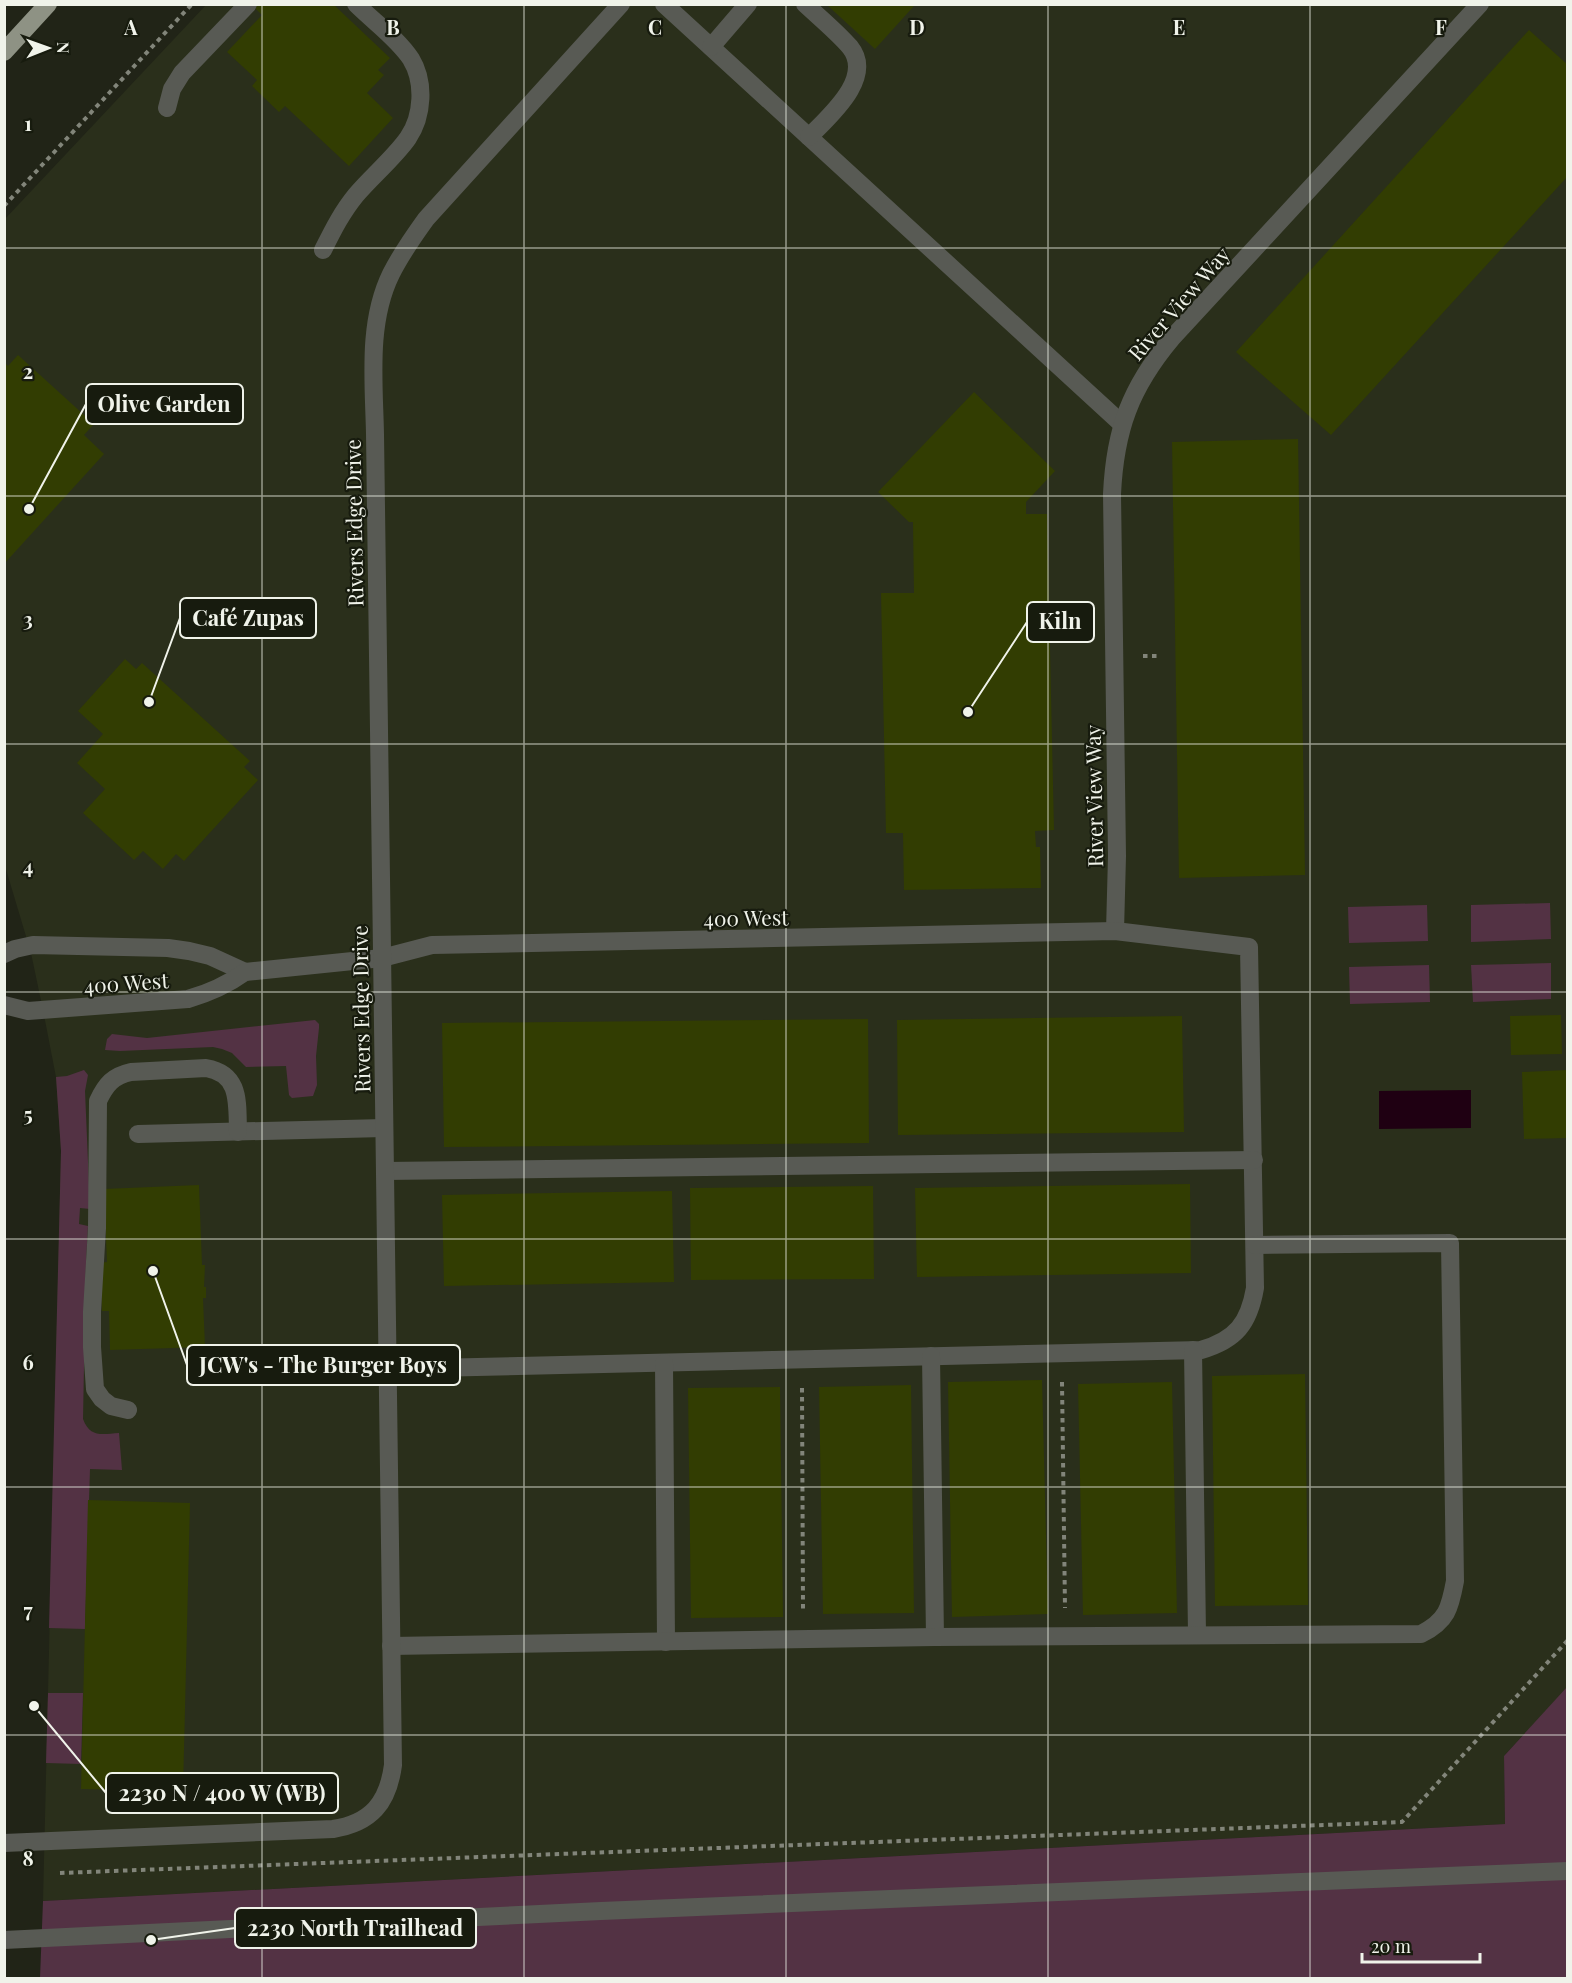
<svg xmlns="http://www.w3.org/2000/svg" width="1572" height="1983" font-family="'Playfair Display',serif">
	<rect width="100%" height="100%" fill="#212417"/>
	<path fill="#2a2f1b" d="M206,5h1361l1,1682 -64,69 1,68 -1462,77 18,-750 -5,-74 -12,-62 -13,-62 -26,-87 -1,-646z"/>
	<g fill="#533244">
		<path d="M1550,903l1,36 -80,3v-37z"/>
		<path d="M1427,905l1,36 -79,2 -1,-36z"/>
		<path d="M1551,963v36l-78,3 -2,-37z"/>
		<path d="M1429,965l1,37 -80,2 -1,-37z"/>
		<path d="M315,1020l4,4v4l-3,28 1,29 -4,11 -21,2 -3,-3 -3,-29 -40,1 -14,-14 -10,-4 -9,-2 -93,4 -15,-1 2,-11 5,-5 35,4z"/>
		<path d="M84,1070l4,5 -3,16 5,118 -10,-1 -1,16 9,2 -2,36 -3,157c7,19 19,15 36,14l3,37 -32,-1 -5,160 -36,-1 12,-477 -5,-74 11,-1z"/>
		<path d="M1567,1687v291h-1527l3,-77 1462,-77 -1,-68z"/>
		<path d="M48,1693h35l-2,71 -35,-1z"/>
	</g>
	<path fill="#1f0012" d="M1471,1090v38l-92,1v-38z"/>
	<g fill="#323d02">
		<path d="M258,4h75l57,54 -12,12 6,5 -17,18 26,25 -44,48 -64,-60 -6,6 -27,-26 5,-6 -30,-28 35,-37 -7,-7z"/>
		<path d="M826,4h87l1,2 -39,43z"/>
		<path d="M1529,30l39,35v111l-237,259 -95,-83z"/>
		<path d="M18,355l76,69 -10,11 20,19 -100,110v-202l4,4z"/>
		<path d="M974,392l81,79 -29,31v12h21l7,316 -19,1 1,16h4l1,41 -137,2 -1,-57h-17l-5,-240h33l-1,-71h-4l-31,-30z"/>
		<path d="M1298,439l7,436 -126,3 -7,-436z"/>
		<path d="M125,659l11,10 6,-6 108,98 -6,6 14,13 -74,81 -8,-7 -13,15 -20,-18 -9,9 -51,-47 22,-24 -28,-26 26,-29 -25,-23z"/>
		<path d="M1561,1015l1,39 -51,1 -1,-39z"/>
		<path d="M1182,1016l2,116 -286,3 -1,-115z"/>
		<path d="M868,1019l1,124 -425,4 -2,-124z"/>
		<path d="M1568,1070v68l-44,1 -2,-67z"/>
		<path d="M1190,1184l1,89 -274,4 -2,-89z"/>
		<path d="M199,1185l3,80h3l-1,22h2v11h-3l2,49 -95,3 -1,-39h-7l-2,-48 7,-1 -3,-73z"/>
		<path d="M873,1186l1,93 -183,1 -1,-92z"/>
		<path d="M672,1191l2,91 -230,4 -2,-91z"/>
		<path d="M1305,1374l3,231 -93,1 -3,-230z"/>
		<path d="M1042,1380l6,234 -96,3 -4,-235z"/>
		<path d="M1172,1382l5,231 -94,2 -5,-231z"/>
		<path d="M911,1385l3,228 -91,1 -4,-227z"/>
		<path d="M780,1387l3,230 -92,1 -3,-230z"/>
		<path d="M88,1500l102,3 -7,288 -102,-2z"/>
	</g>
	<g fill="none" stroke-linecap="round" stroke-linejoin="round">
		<g stroke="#82857a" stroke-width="4" stroke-dasharray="4.5 4.5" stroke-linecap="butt">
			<path d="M4,206l188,-202"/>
			<path d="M1143,656h14"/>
			<path d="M1062,1382l3,226"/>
			<path d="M802,1388l1,221"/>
			<path d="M60,1873l1342,-51 166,-182"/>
		</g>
		<g stroke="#585a54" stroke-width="18">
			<path d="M664,4l458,420"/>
			<path d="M805,4c15,14 32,28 45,43 25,31 -22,70 -41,90"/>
			<path d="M711,47l37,-43"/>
			<path d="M167,108l5,-19 10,-16 66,-69"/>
			<path d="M323,250c10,-20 19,-38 33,-55 16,-19 38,-37 52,-57 15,-22 17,-56 3,-79 -14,-21 -37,-37 -55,-55"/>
			<path d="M1115,931l2,-75 -5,-362c3,-64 18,-106 60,-156l308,-334"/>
			<path d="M4,954l11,-5 18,-4 135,3 21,3 21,5 35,16"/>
			<path d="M4,1005l24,6 160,-12c21,-6 39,-14 57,-27l137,-14 50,-13 683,-14 134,16 6,341c-6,35 -19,52 -54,62l-813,19"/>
			<path d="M138,1134l246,-6"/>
			<path d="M385,1171l869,-11"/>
			<path d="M1193,1350l4,284"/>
			<path d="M931,1356l4,281"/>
			<path d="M664,1363l2,279"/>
			<path d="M128,1410l-17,-4 -9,-7 -7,-10 -3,-42v-35l5,-84 1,-127c8,-17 15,-25 33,-29l75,-4c35,6 31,35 32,64"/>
			<path d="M391,1646l544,-9 486,-3c26,-13 29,-26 34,-53l-5,-338 -195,2"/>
			<path d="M4,1843l329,-14c38,-6 55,-26 60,-64l-18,-1331c-1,-52 -8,-111 16,-160 10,-20 22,-37 35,-55l195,-215"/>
			<path d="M4,1940l597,-29 967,-40"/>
		</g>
		<path stroke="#8e9284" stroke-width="18" d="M4,52l44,-48"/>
	</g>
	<path fill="none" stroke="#f0f3ea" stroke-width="1.5" stroke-opacity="0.55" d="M262,4v1974M524,4v1974M786,4v1974M1048,4v1974M1310,4v1974M4,248h1564M4,496h1564M4,744h1564M4,992h1564M4,1239h1564M4,1487h1564M4,1735h1564"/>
	<g text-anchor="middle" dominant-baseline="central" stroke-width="4.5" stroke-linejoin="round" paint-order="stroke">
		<g font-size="21" fill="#f0f3ea" stroke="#171b0e">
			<text transform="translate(1178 303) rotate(-49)">River View Way</text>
			<text transform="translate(353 523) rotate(-91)">Rivers Edge Drive</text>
			<text transform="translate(1093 796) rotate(-91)">River View Way</text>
			<text transform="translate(746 917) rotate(-1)">400 West</text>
			<text transform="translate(126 982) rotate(-4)">400 West</text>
			<text transform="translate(360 1009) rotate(-91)">Rivers Edge Drive</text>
		</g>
	</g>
	<g font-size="20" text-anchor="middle" font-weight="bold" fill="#f0f3ea" stroke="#171b0e" stroke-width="4.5" stroke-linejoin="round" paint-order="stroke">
		<text x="131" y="35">A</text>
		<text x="393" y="35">B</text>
		<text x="655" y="35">C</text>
		<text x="917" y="35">D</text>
		<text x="1179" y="35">E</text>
		<text x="1441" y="35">F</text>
		<text x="28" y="131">1</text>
		<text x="28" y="379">2</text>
		<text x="28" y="627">3</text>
		<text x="28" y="874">4</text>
		<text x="28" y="1122">5</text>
		<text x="28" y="1370">6</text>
		<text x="28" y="1618">7</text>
		<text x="28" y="1866">8</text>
	</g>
	<path fill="none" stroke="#f0f3ea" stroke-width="2" d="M29 509L86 404M149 702L180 618M968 712L1027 622M153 1271L187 1365M34 1706L106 1793M151 1940L235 1928"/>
	<g fill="#f0f3ea" stroke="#171b0e" stroke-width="2">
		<circle cx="29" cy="509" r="6"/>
		<circle cx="149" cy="702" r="6"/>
		<circle cx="968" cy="712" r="6"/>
		<circle cx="153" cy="1271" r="6"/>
		<circle cx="34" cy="1706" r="6"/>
		<circle cx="151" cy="1940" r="6"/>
	</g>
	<g fill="#171b0e" stroke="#f0f3ea" stroke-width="2">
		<rect x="86" y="384" width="157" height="40" rx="6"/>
		<rect x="180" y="598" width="136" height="40" rx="6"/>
		<rect x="1027" y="602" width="67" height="40" rx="6"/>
		<rect x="187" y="1345" width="273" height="40" rx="6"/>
		<rect x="106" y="1773" width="232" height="40" rx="6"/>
		<rect x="235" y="1908" width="241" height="40" rx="6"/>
	</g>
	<g font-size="22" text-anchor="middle" font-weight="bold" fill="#f0f3ea">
		<text x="164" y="412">Olive Garden</text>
		<text x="248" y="626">Café Zupas</text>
		<text x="1060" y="629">Kiln</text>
		<text x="323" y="1373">JCW's - The Burger Boys</text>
		<text x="222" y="1801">2230 N / 400 W (WB)</text>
		<text x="355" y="1936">2230 North Trailhead</text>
	</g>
	<rect width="1572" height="1983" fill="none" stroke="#f0f3ea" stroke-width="12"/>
	<g transform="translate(48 48) rotate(89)" stroke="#171b0e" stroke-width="4.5" paint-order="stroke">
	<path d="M0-4.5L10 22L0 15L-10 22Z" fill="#f0f3ea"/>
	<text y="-9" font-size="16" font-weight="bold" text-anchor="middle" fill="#f0f3ea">N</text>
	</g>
	<path d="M1362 1953v9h118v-9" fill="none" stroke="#f0f3ea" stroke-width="3"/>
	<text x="1371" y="1953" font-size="18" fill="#f0f3ea" stroke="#171b0e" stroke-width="4.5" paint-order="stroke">20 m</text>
</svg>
